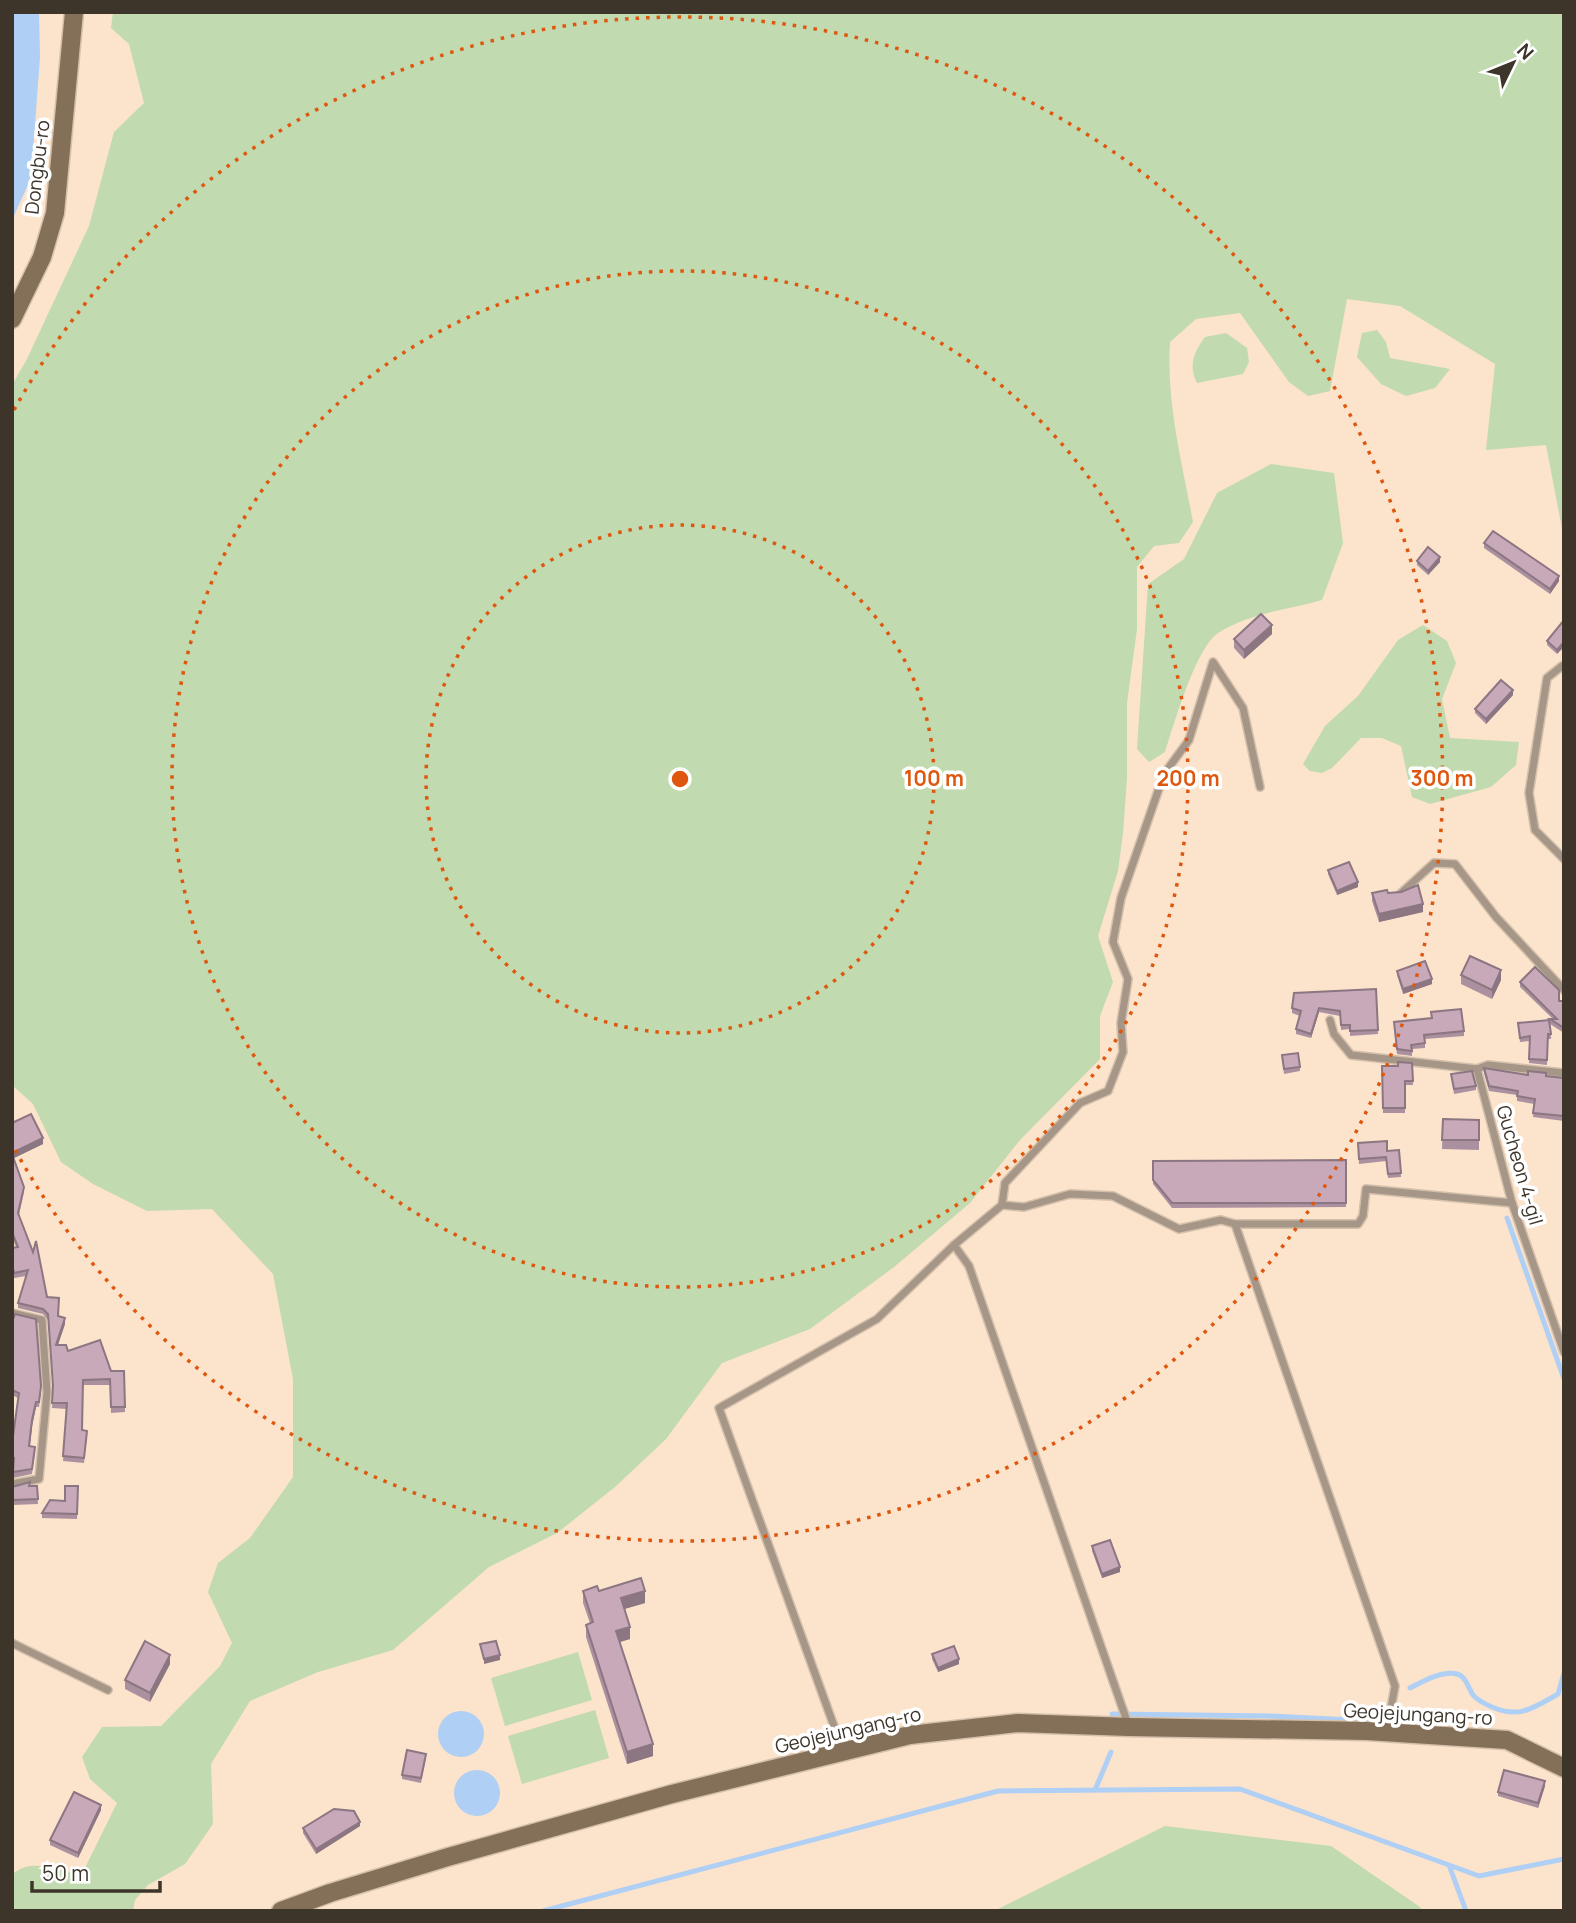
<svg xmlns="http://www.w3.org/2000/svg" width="1576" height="1923" font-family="Manrope,sans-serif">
	<rect width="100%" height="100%" fill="#fbe3cc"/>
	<g fill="#c1dab0">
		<path d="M113,12h1451v527l-18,-94 -60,5 9,-86 -95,-58 -53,-7 -17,92 -22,5 -19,-14 -49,-69 -44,6 -26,23c-4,60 12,121 23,180l-14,21 -25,3 -17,21v62l-10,74v75l-4,55 -5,38 -20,65 15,46 -13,34v43l-80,81 -50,63 -76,64 -84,62 -88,34 -56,76 -51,48 -58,46 -68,34 -96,83 -75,22 -68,29 -39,63 2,60 -28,40 -37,21 -13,15 -2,11h-121v-36c18,-18 48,-5 69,1l36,-73 -27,-24 -8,-22 20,-30 59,-1 59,-60 12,-23 -24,-51 10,-29 32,-25 43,-61v-98l-20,-105 -61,-65 -65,2 -54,-27 -32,-22 -28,-58 -21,-19v-700l15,-26 62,-133 25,-94 30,-29 -15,-59 -18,-16z"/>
		<path d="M1377,330l9,12 4,16 60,11 -15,19 -29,8 -25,-12 -24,-27 5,-24z"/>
		<path d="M1226,333l21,15 2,14 -6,12 -46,9c-9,-18 -3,-31 8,-46z"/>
		<path d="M1271,464l63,9 9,70 -21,57c-35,10 -73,13 -104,33 -23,16 -44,92 -53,119l-16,10 -12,-13 11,-165 36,-25 33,-66z"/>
		<path d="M1423,625l24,16 9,22 -14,36 8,39 69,4 -3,23 -25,22 -61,17 -18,-7 -11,-51 -19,-8h-21l-29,30 -10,5 -12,-2 -7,-7 22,-38 33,-30 40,-56z"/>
		<path d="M578,1652l14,48 -87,26 -14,-48z"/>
		<path d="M595,1710l14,48 -87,26 -14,-48z"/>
		<path d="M1165,1826l166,20 89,61 2,4h-428z"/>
	</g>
	<g fill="#afcff4">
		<path d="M12,12h27l1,45 -9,121 -19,42z"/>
		<circle cx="461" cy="1734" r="23"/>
		<circle cx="477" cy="1793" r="23"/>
	</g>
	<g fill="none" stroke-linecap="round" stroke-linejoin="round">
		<g stroke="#afcff4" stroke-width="5">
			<path d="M1507,1218l57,161"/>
			<path d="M1410,1688c12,-6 32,-18 47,-14 9,2 11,14 16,21 5,6 12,9 19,12 28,12 41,1 66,-13l6,-21"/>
			<path d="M1112,1714l157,2 104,5"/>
			<path d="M1095,1790l16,-38"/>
			<path d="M1449,1865l17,46"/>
			<path d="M543,1911l455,-120 242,-2 239,87 85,-17"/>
		</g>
		<g stroke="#d5c0ac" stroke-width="10">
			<g id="lane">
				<path d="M1562,666l-15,12 -18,115 6,37 29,29"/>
				<path d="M1400,894l34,-31 21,1 41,53 68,73"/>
				<path d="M1330,1020l4,14 17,21 126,14"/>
				<path d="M1564,1073l-76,-8 -11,4 35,134 52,149"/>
				<path d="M1002,1205l22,2 46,-13 43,2 66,33 42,-9 14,4h123l5,-8 3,-27 146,14"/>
				<path d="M1235,1224l160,462 -8,45"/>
				<path d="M954,1245l15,21 160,461"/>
				<path d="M12,1313l30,7 5,72 -8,87 -27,5"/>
				<path d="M12,1643l96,47"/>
				<path d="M843,1751l-124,-343 158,-89 77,-74 48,-40 3,-22 75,-80 28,-12 15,-39 -2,-29 7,-44 -15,-37 8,-44 43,-124 25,-34 24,-78 30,46 17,79"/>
			</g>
		</g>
		<g stroke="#d5c0ac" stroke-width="21">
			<g id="secondary">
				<path d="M12,319l30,-62 13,-44 19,-201"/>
				<path d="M281,1911l49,-18 118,-36 224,-63 238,-59 108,-12 111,4 238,4 140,9 57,28"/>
			</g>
		</g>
		<use href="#lane" stroke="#a59687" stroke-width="7"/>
		<use href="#secondary" stroke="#846f58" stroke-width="18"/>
	</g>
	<g fill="#ab919f">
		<path d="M1484,543l75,38 -9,13 -66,-46z"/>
		<path d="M1417,561l23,1 -12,13 -11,-10z"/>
		<path d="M1564,620l-7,34 -10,-9v-4z"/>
		<path d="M1272,634l-28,25 -10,-11v-9z"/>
		<path d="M1513,695l-27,29 -11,-11v-4z"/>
		<path d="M1328,870l30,17 -21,8 -9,-21z"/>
		<path d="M1372,893h16l35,19 -44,10 -7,-21z"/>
		<path d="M1397,971l35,13 -29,10 -6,-19z"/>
		<path d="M1461,975l40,5 -9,19 -31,-15z"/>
		<path d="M1520,982l39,19h5v32l-14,-9v-5h3l-33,-32z"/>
		<path d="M1376,989l2,45 -28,2v-7l-9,1 -1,-14 -21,-4 -8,26 -15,-4v-5l4,-13 -8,-3v-5z"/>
		<path d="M1518,1023l33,11v5h-3l-1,26 -18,-2 1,-22 -10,1z"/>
		<path d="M1394,1027l70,4v5l-39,3v9l-13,1v7l-15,-2z"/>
		<path d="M1282,1055l18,12v4l-16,3z"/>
		<path d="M1412,1063l1,22h-8v28h-22l-1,-47h16z"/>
		<path d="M1484,1068l44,7 36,3v43l-31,-4 1,-13 -17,-3v-6l-28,-4 -5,-18z"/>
		<path d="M1451,1074l25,12v4l-22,4z"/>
		<path d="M1443,1119l36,1v30l-37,-1z"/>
		<path d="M12,1123l31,21 -29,14 10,34 -5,23 28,82 11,19 7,8 -7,21 10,6 43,20h13l1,41 -14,1 -1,-28h-27l-1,45 5,6 -3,27 -21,-2 4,-52 -15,-1 1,-19 -5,-69 -5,-6 -25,-6v-5l8,-27 -12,2 -2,-10v-20l4,-1 -4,-10z"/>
		<path d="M1358,1143l29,8 12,-1 2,27 -13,1 -2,-17 -27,3z"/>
		<path d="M1346,1160v47l-174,1 -19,-24v-23z"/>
		<path d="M12,1316l29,76 -2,15h-3l-4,19 -2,20 5,6 -3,22 -19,4 1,-14h-2v-21l6,-45 -6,-3z"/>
		<path d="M37,1486l1,18 -25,1v16h-1v-34z"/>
		<path d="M78,1486l-1,33 -35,-1v-5l23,-12z"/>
		<path d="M1092,1546l28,26 -18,6 -10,-27z"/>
		<path d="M583,1591l62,12 -21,6 6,30 -10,3 33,114 -26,8 -41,-127v-12l4,-2 -7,-20z"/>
		<path d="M932,1654l27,10 -21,8 -6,-13z"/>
		<path d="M170,1664l-20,38 -25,-13v-9z"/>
		<path d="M426,1758l-5,25 -19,-4v-4z"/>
		<path d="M1545,1786l-7,22 -40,-12v-4z"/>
		<path d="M101,1810l-23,48 -28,-13v-5z"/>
		<path d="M360,1826l-44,28 -13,-21v-5z"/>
	</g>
	<g fill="#8b7682">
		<path d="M1440,557v5l-12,13v-4z"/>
		<path d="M1559,576v5l-9,13v-5z"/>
		<path d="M1272,625v9l-28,25v-9z"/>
		<path d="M1564,642v5l-7,7v-4z"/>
		<path d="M1513,690v5l-27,29v-5z"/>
		<path d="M1358,882v5l-21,8v-4z"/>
		<path d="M1423,904v8l-44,10v-8z"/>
		<path d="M1501,970v10l-9,19v-9z"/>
		<path d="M1432,979v5l-29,10v-5z"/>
		<path d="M1319,1008v4l-8,26v-4z"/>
		<path d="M43,1138v6l-31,15v-6z"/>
		<path d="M65,1318v6l-9,26v-5z"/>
		<path d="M36,1402v5l-4,19 -3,25 3,-31z"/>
		<path d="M1120,1567v5l-18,6v-4z"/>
		<path d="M645,1591v12l-24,7v-12z"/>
		<path d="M630,1627v12l-14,4v-12z"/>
		<path d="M170,1655v9l-20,38v-9z"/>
		<path d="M500,1655v5l-16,4v-5z"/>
		<path d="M959,1659v5l-21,8v-4z"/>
		<path d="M653,1744v12l-26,8v-12z"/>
		<path d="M1545,1781v5l-7,22v-5z"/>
		<path d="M101,1805v5l-23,48v-5z"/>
		<path d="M360,1822v4l-44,28v-5z"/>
	</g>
	<g fill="#c7a9b9" stroke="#8b7682" stroke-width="2">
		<path d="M1493,531l66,45 -9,13 -66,-46z"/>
		<path d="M1428,547l12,10 -12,14 -11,-10z"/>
		<path d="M1261,614l11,11 -28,25 -10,-11z"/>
		<path d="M1564,620v22l-7,8 -10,-9z"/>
		<path d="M1501,680l12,10 -27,29 -11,-10z"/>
		<path d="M1349,862l9,20 -21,9 -9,-21z"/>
		<path d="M1418,885l5,19 -44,10 -7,-21 15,-3 1,3 13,-1z"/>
		<path d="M1470,956l31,14 -9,20 -31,-15z"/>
		<path d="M1425,961l7,18 -29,10 -6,-18z"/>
		<path d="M1535,967l24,23v11h5v27l-14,-9h7l-37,-37z"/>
		<path d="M1376,989l2,41 -28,1v-6h-9l-1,-14 -21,-3 -8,26 -15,-5 5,-18 -9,-3 2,-15z"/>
		<path d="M1461,1009l3,22 -40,4 1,8 -14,2 1,6 -15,-2 -3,-27 38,-4 -1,-6z"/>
		<path d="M1549,1020l2,14h-3l-1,26 -18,-1 1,-23 -10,2 -2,-15z"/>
		<path d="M1298,1053l2,14 -16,2 -2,-14z"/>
		<path d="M1398,1062l14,1 1,18h-8v27h-22l-1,-42h16z"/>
		<path d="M1484,1068l44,7v-4l18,2v3l18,2v38l-31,-3 2,-14 -18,-3 1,-5 -29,-5z"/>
		<path d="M1472,1071l4,15 -22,3 -3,-15z"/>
		<path d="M31,1114l12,24 -31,15v-30z"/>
		<path d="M1443,1119l36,1v20h-37z"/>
		<path d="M1387,1141v10l12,-1 2,23 -13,1 -2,-17 -27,2 -1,-16z"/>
		<path d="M12,1154l12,33 -6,26 15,39 3,-11 11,56 12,1 -1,18 7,2 -9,27h10l2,6 32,-11 11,31h13l1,36h-14l-1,-28 -27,1 -1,50 5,1 -3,27 -21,-2 4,-53h-15l1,-17 -5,-72 -5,-5 -25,-6 10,-33 -14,3 -2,-10v-15l6,-1 -6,-15z"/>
		<path d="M1346,1160v43h-174l-19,-23v-19z"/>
		<path d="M15,1314l21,5 5,67 -2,16h-3l-4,18 -3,26 6,1 -3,22 -19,3 1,-14h-2v-15l7,-50 -7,-3v-74l2,1z"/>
		<path d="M30,1482l-1,4h8l1,13 -25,1v16h-1v-29z"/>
		<path d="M65,1486h13l-1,28 -35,-1 8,-13 15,1z"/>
		<path d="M1110,1540l10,27 -18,7 -10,-28z"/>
		<path d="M641,1578l4,13 -24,7 9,29 -14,4 37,113 -26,8 -41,-127 7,-3 -10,-31 14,-5 2,5z"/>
		<path d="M145,1641l25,14 -20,38 -25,-13z"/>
		<path d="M496,1641l4,14 -16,4 -4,-15z"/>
		<path d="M954,1646l5,13 -21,9 -6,-14z"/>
		<path d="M407,1750l19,4 -5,24 -19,-3z"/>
		<path d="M1504,1770l41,11 -7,22 -40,-11z"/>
		<path d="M74,1792l27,13 -23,48 -28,-13z"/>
		<path d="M334,1809l20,2 6,11 -44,27 -13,-21z"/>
	</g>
	<g fill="none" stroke="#df570e" stroke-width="3.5" stroke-dasharray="3.5 7">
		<circle cx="680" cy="779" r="254"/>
		<circle cx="680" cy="779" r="508"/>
		<path d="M14 410A762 762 0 1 1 14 1148"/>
	</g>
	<g text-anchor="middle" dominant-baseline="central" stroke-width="7" stroke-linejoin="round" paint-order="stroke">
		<g font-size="19" fill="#3d342a" stroke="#fff">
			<text transform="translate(37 167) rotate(-83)">Dongbu-ro</text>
			<text transform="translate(1520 1165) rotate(74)">Gucheon 4-gil</text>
			<text transform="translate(1418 1714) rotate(3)">Geojejungang-ro</text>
			<text transform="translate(848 1730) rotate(-13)">Geojejungang-ro</text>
		</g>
	</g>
	<circle cx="680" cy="779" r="10" fill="#df570e" stroke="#fff" stroke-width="3.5"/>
	<g font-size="21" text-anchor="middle" font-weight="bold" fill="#df570e" stroke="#fff" stroke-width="7" stroke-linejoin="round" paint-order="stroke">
		<text x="934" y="786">100 m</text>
		<text x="1188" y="786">200 m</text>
		<text x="1442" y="786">300 m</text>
	</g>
	<rect width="1576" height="1923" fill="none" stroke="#3d342a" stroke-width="28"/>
	<g transform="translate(1513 63) rotate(47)" stroke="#ffffff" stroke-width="5" paint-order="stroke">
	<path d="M0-5L12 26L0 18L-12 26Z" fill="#3d342a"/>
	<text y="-10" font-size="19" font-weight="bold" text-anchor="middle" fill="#3d342a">N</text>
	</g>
	<path d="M32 1881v10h128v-10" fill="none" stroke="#3d342a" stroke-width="3.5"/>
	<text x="42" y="1881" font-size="21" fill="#3d342a" stroke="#ffffff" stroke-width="5" paint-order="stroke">50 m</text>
</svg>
